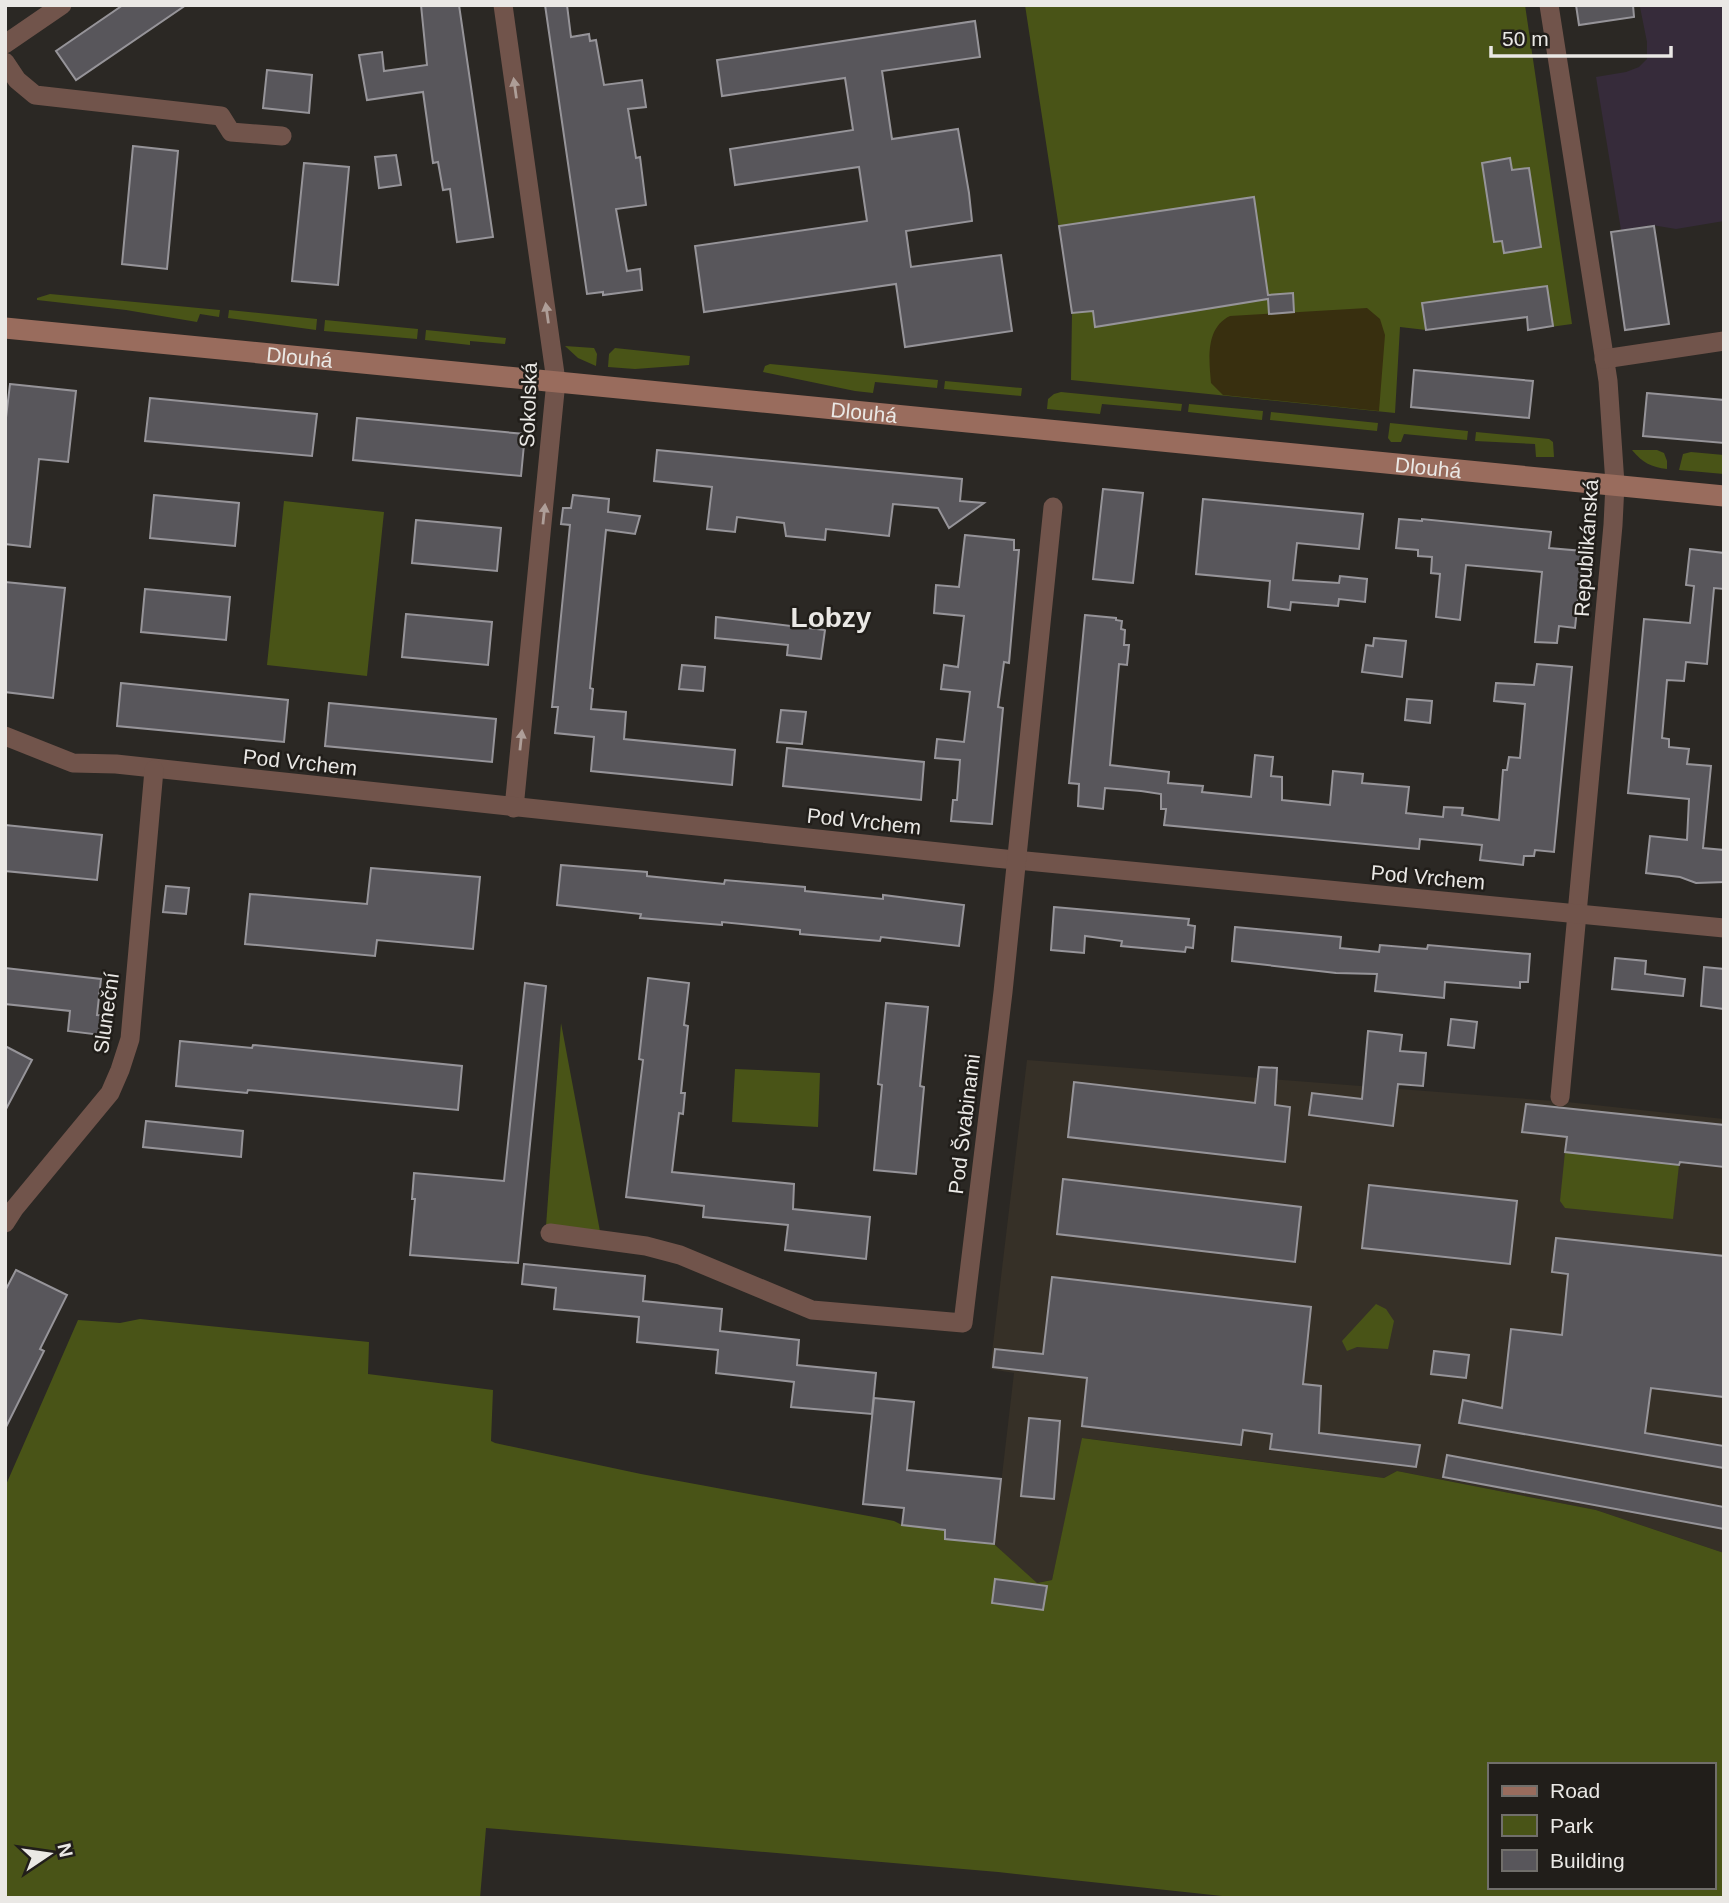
<svg xmlns="http://www.w3.org/2000/svg" width="1729" height="1903" font-family="Helvetica,sans-serif">
	<rect width="100%" height="100%" fill="#2b2824"/>
	<path fill="#363027" d="M1027,1060l540,42 157,17v434l-128,-43 -199,-39 -13,7 -301,-40 -31,142 -16,3 -42,-39 20,-171 -24,-4z"/>
	<path fill="#362b3a" d="M1652,5h72v216l-48,8 -24,-4 -31,5 -25,-153 30,-5 13,-5 8,-8v-17l-7,-35z"/>
	<g fill="#495417" fill-rule="evenodd">
		<path d="M1025,5h500l47,319 -44,6 -2,-13 -78,11 -22,2 -26,-3 -5,86 -324,-33 1,-67z"/>
		<path d="M50,294l170,16 -1,7 -19,-3 -3,8 -71,-12 -89,-10v-2z"/>
		<path d="M229,310l88,9 -1,11 -88,-12z"/>
		<path d="M325,320l93,9 -1,10 -93,-8z"/>
		<path d="M426,330l80,8 -1,6 -35,-3v4l-45,-5z"/>
		<path d="M565,346l29,2 3,6 -1,12 -18,-8z"/>
		<path d="M615,348l75,8 -1,9 -54,4 -27,-2 1,-13z"/>
		<path d="M770,364l168,16 -1,8 -62,-6 -2,11 -18,-2 -92,-19 2,-6z"/>
		<path d="M945,381l77,7 -1,8 -77,-7z"/>
		<path d="M1061,392l121,12 -1,7 -79,-7 -2,10 -53,-5 1,-10 6,-5z"/>
		<path d="M1189,404l74,7 -1,9 -74,-8z"/>
		<path d="M1271,412l107,11 -1,8 -107,-11z"/>
		<path d="M1390,423l78,8 -1,9 -63,-6 -3,8h-10l-3,-4z"/>
		<path d="M1476,432l73,7 4,3 1,15h-18l-1,-13 -60,-3z"/>
		<path d="M1632,450h25l7,3 3,8v8c-16,-2 -24,-6 -35,-19z"/>
		<path d="M1691,452l33,3v19l-45,-4 4,-16z"/>
		<path d="M284,501l100,11 -17,164 -100,-11z"/>
		<path d="M561,1023l41,219 -56,-16z"/>
		<path d="M735,1069l85,4 -2,54 -86,-5z"/>
		<path d="M1565,1152l114,13 -6,54 -108,-11 -5,-7z"/>
		<path d="M1376,1304l10,5 8,12 -6,28 -31,-2 -10,4 -5,-10z"/>
		<path d="M140,1319l229,23 -1,32 125,16 -2,51 4,2 146,31 233,43 20,4 8,4 43,5v9l49,5 43,39 15,-3 30,-142 302,40 13,-7 199,39 128,43v345h-483l-243,-26 -512,-44 -6,70h-475v-411l73,-167 42,3zM1489,1765h224v122h-224z"/>
	</g>
	<path fill="#382f0f" d="M1367,308l13,11 5,16 -6,76 -156,-16 -12,-12c-2,-23 -6,-55 19,-67z"/>
	<g fill="#58565b" stroke="#969499" stroke-width="2">
		<path d="M123,5h63l-110,75 -20,-29z"/>
		<path d="M421,5h38l34,232 -36,5 -7,-53 -7,1 -5,-28 -5,1 -10,-71 -56,8 -8,-45 23,-3 2,19 43,-6z"/>
		<path d="M545,5h22l4,32 18,-3 1,7 6,-1 8,45 38,-5 4,27 -18,2 8,49 4,-1 6,48 -30,4 11,62 13,-2 2,21 -39,5v-3l-16,2z"/>
		<path d="M1576,5h57l1,12 -55,8z"/>
		<path d="M975,21l5,36 -98,14 10,68 66,-10 11,64 3,28 -66,10 5,36 90,-12 11,76 -107,16 -9,-63 -192,28 -9,-66 172,-25 -8,-54 -124,18 -5,-36 123,-19 -8,-52 -123,18 -5,-36z"/>
		<path d="M267,70l45,5 -3,38 -46,-5z"/>
		<path d="M133,146l45,5 -11,118 -45,-5z"/>
		<path d="M396,155l5,30 -22,3 -4,-31z"/>
		<path d="M1510,158l2,12 17,-2 12,79 -37,6 -2,-12 -8,1 -12,-79z"/>
		<path d="M304,163l45,4 -11,118 -46,-4z"/>
		<path d="M1254,197l14,98 25,-2 1,19 -25,2 -1,-15 -173,28 -2,-16 -21,2 -13,-87z"/>
		<path d="M1654,226l15,98 -44,6 -14,-98z"/>
		<path d="M1547,286l6,40 -25,4 -1,-13 -101,13 -4,-27z"/>
		<path d="M1414,370l119,11 -4,37 -118,-11z"/>
		<path d="M10,384l66,7 -8,71 -29,-3 -9,88 -25,-3v-118z"/>
		<path d="M1647,393l77,7v43l-81,-7z"/>
		<path d="M150,398l167,16 -5,42 -167,-15z"/>
		<path d="M357,418l168,16 -4,42 -168,-16z"/>
		<path d="M657,450l305,29 -2,22 24,2 -35,25 -11,-20 -45,-4 -4,32 -63,-7 -1,11 -39,-4 -2,-13 -47,-6 -2,15 -28,-3 5,-42 -58,-6z"/>
		<path d="M1103,489l40,4 -10,90 -40,-4z"/>
		<path d="M154,495l85,8 -4,43 -85,-8z"/>
		<path d="M573,495l36,4 -1,13 32,4 -5,18 -29,-4 -16,158 3,1 -2,20 35,3 -2,27 111,11 -3,35 -141,-14 3,-34 -39,-4 3,-26h-6l18,-182 -9,-1 2,-16h8z"/>
		<path d="M1203,499l160,15 -4,35 -62,-6 -4,37 46,3 1,-7 27,3 -2,23 -26,-3 -1,7 -47,-4 -1,8 -22,-3 2,-26 -74,-7z"/>
		<path d="M1399,519l23,2v-2l129,13 -2,16 34,3 -8,77 -16,-2 -2,17 -22,-1 7,-70 -76,-7 -6,55 -24,-3 4,-43 -9,-1 1,-16 -14,-1v-6l-22,-2z"/>
		<path d="M416,520l85,8 -4,43 -85,-8z"/>
		<path d="M965,535l49,5v10h5l-10,113 -5,-1 -6,45 5,1 -11,116 -41,-3 2,-21h4l3,-40 -25,-2 2,-19 27,3 6,-50 -29,-3 3,-24 14,2 6,-51 -30,-3 2,-28 23,2z"/>
		<path d="M1690,549l34,4v36l-10,-1 -7,76 -21,-2 -2,19 -17,-1 -5,58 7,1v8l20,2 -2,15 24,2 -8,82 21,2v32l-28,1 -16,-6 -34,-4 4,-37 37,4 2,-41 -61,-6 16,-174 46,4 4,-37 -8,-1z"/>
		<path d="M5,582l60,6 -12,110 -48,-6z"/>
		<path d="M145,589l85,8 -4,43 -85,-8z"/>
		<path d="M406,614l86,8 -4,43 -86,-8z"/>
		<path d="M1085,615l31,3v2l6,1 -1,8 4,1 -1,15h5l-2,20 -8,-1 -9,101 59,7 -1,11 35,3 -1,6 49,5 4,-42 18,2 -2,19 11,1v23l48,5 3,-34 30,3 -1,9 47,4 -3,26 37,4 1,-10 19,1 -1,7 37,5 4,-50h4l2,-13 11,1 5,-54 -31,-3 2,-18 38,2 3,-21 35,3 -18,185 -19,-2 -1,6h-10l-1,9 -43,-5 2,-15 -62,-6 -1,10 -11,-1 -244,-23 2,-16h-5v-15l-20,-3 -36,-3 -2,21 -25,-3 1,-22 -10,-1z"/>
		<path d="M716,617l109,13 -4,29 -34,-4 1,-10 -73,-7z"/>
		<path d="M1374,638l32,3 -4,36 -40,-5 4,-27 7,1z"/>
		<path d="M682,665l23,2 -2,24 -24,-2z"/>
		<path d="M121,683l167,17 -4,42 -167,-16z"/>
		<path d="M1407,699l25,2 -2,22 -25,-3z"/>
		<path d="M329,703l167,16 -4,43 -167,-16z"/>
		<path d="M781,710l25,2 -4,32 -25,-2z"/>
		<path d="M787,748l137,14 -3,38 -138,-14z"/>
		<path d="M5,825l97,10 -5,45 -92,-9z"/>
		<path d="M561,865l86,7v4l77,8 1,-4 80,7v4l78,8v-4l81,10 -5,41 -78,-9 -1,4 -80,-7v-4l-78,-8v3l-82,-7 1,-4 -84,-9z"/>
		<path d="M371,868l109,9 -7,72 -96,-9 -2,16 -130,-12 5,-50 117,10z"/>
		<path d="M166,886l23,2 -3,26 -23,-2z"/>
		<path d="M1054,907l135,12 -1,6 7,1 -2,22 -7,-1 -1,5 -64,-6 1,-5 -37,-5 -1,17 -33,-3z"/>
		<path d="M1235,927l106,10 -1,11 39,4 1,-7 47,4 1,-4 102,9 -2,28h-8v6l-75,-6 -1,16 -69,-7 2,-17 -41,-1 -104,-12z"/>
		<path d="M1615,958l31,3 -1,13 40,5 -2,17 -71,-7z"/>
		<path d="M1704,967l20,2v40l-23,-3z"/>
		<path d="M5,968l96,11 -4,36 14,1 -2,20 -41,-5 2,-20 -65,-7z"/>
		<path d="M648,978l41,5 -5,42 4,1 -7,67h4l-2,21 -4,-1 -7,59 122,12 -1,25 77,8 -4,42 -81,-9 3,-25 -85,-8 1,-11 -78,-9 17,-137 -4,-1z"/>
		<path d="M525,983l21,3 -28,277 -108,-8 5,-56h-3l2,-26 90,8z"/>
		<path d="M886,1003l42,4 -8,79 4,1 -8,87 -42,-4 8,-85 -4,-1z"/>
		<path d="M1451,1019l26,3 -3,26 -26,-3z"/>
		<path d="M1368,1031l34,4 -2,16 26,2 -3,33 -25,-2 -5,42 -84,-11 3,-22 50,6z"/>
		<path d="M180,1041l72,7 1,-3 209,21 -4,44 -210,-20 -1,3 -71,-7z"/>
		<path d="M5,1046l27,14 -27,51z"/>
		<path d="M1259,1067l18,1 -2,37 15,2 -5,55 -217,-25 6,-55 181,21z"/>
		<path d="M1526,1104l198,21v42l-44,-5 -1,3 -114,-13 2,-15 -45,-5z"/>
		<path d="M146,1121l97,10 -2,26 -98,-10z"/>
		<path d="M1063,1179l238,28 -6,55 -238,-28z"/>
		<path d="M1369,1185l148,16 -7,63 -148,-16z"/>
		<path d="M1556,1238l168,18v141l-73,-9 -6,45 79,13v22l-265,-45 4,-23 39,8 9,-79 51,6 6,-61 -16,-2z"/>
		<path d="M524,1264l121,12 -2,25 79,8 -2,22 79,9 -2,25 79,8 -4,41 -81,-7 3,-25 -78,-9 2,-23 -81,-8 2,-25 -85,-8 2,-21 -34,-4z"/>
		<path d="M16,1270l51,25 -27,54 4,2 -39,78v-138z"/>
		<path d="M1052,1277l259,30 -8,77 18,2 -2,47 101,12 -4,22 -146,-18 2,-15 -29,-4 -2,15 -159,-19 5,-48 -94,-11 2,-18 48,5z"/>
		<path d="M1434,1351l35,4 -3,23 -35,-4z"/>
		<path d="M874,1398l40,4 -7,68 94,9 -7,65 -49,-5v-9l-43,-5 2,-17 -41,-4z"/>
		<path d="M1029,1418l31,3 -6,78 -33,-3z"/>
		<path d="M1447,1455l277,52v22l-281,-52z"/>
		<path d="M995,1579l52,7 -4,24 -51,-7z"/>
	</g>
	<g fill="none" stroke-linecap="round" stroke-linejoin="round">
		<g stroke="#71544b" stroke-width="19">
			<path d="M503,5l53,376 -42,427"/>
			<path d="M1549,5l59,376 7,103 -2,41 -53,572"/>
			<path d="M5,44l57,-39"/>
			<path d="M5,62l12,18 18,15 186,21 10,16 51,4"/>
			<path d="M1604,359l120,-18"/>
			<path d="M5,736l68,27 43,1 879,94 729,70"/>
			<path d="M5,1223l9,-14 96,-116 10,-23 10,-31 24,-269"/>
			<path d="M550,1233l96,13 34,9 132,55 151,13 40,-331 50,-485"/>
		</g>
		<path stroke="#996c5d" stroke-width="21" id="s1" d="M5,328l1719,168"/>
	</g>
	<defs><path id="oneway-solid" d="M-6-.8H1V-3.2L6.5 0L1 3.2V.8H-6Z" transform="scale(1.75)"/></defs>
	<g fill="#ae9e98">
		<use href="#oneway-solid" transform="translate(515 88) rotate(-98)"/>
		<use href="#oneway-solid" transform="translate(547 313) rotate(-98)"/>
		<use href="#oneway-solid" transform="translate(544 514) rotate(-84)"/>
		<use href="#oneway-solid" transform="translate(521 740) rotate(-84)"/>
	</g>
	<g text-anchor="middle" dominant-baseline="central" stroke-width="5" stroke-linejoin="round" paint-order="stroke">
		<g font-size="21" fill="#eae8e5" stroke="#211e1a">
			<text stroke="none"><textPath href="#s1" startOffset="296">Dlouhá</textPath></text>
			<text transform="translate(528 405) rotate(-88)">Sokolská</text>
			<text stroke="none"><textPath href="#s1" startOffset="863">Dlouhá</textPath></text>
			<text stroke="none"><textPath href="#s1" startOffset="1430">Dlouhá</textPath></text>
			<text transform="translate(1586 548) rotate(-86)">Republikánská</text>
			<text transform="translate(300 762) rotate(6)">Pod Vrchem</text>
			<text transform="translate(864 821) rotate(6)">Pod Vrchem</text>
			<text transform="translate(1428 877) rotate(5)">Pod Vrchem</text>
			<text transform="translate(106 1013) rotate(-82)">Sluneční</text>
			<text transform="translate(964 1124) rotate(-83)">Pod Švabinami</text>
		</g>
		<g font-size="28" font-weight="bold" fill="#eae8e5" stroke="#211e1a">
			<text x="831" y="617">Lobzy</text>
		</g>
	</g>
	<rect width="1729" height="1903" fill="none" stroke="#eae8e5" stroke-width="14"/>
	<rect x="1488" y="1763" width="228" height="126" fill="#211e1a" stroke="#716f6b" stroke-width="2"/>
	<rect x="1502" y="1786" width="35" height="10" fill="#996c5d" stroke="#716f6b" stroke-width="2"/>
	<text x="1550" y="1798" font-size="21" fill="#eae8e5">Road</text>
	<rect x="1502" y="1815" width="35" height="21" fill="#495417" stroke="#716f6b" stroke-width="2"/>
	<text x="1550" y="1833" font-size="21" fill="#eae8e5">Park</text>
	<rect x="1502" y="1850" width="35" height="21" fill="#58565b" stroke="#716f6b" stroke-width="2"/>
	<text x="1550" y="1868" font-size="21" fill="#eae8e5">Building</text>
	<g transform="translate(49 1854) rotate(77)" stroke="#211e1a" stroke-width="5" paint-order="stroke">
	<path d="M0-5L12 26L0 18L-12 26Z" fill="#eae8e5"/>
	<text y="-10" font-size="19" font-weight="bold" text-anchor="middle" fill="#eae8e5">N</text>
	</g>
	<path d="M1491 46v10h180v-10" fill="none" stroke="#eae8e5" stroke-width="3.5"/>
	<text x="1502" y="46" font-size="21" fill="#eae8e5" stroke="#211e1a" stroke-width="5" paint-order="stroke">50 m</text>
</svg>
